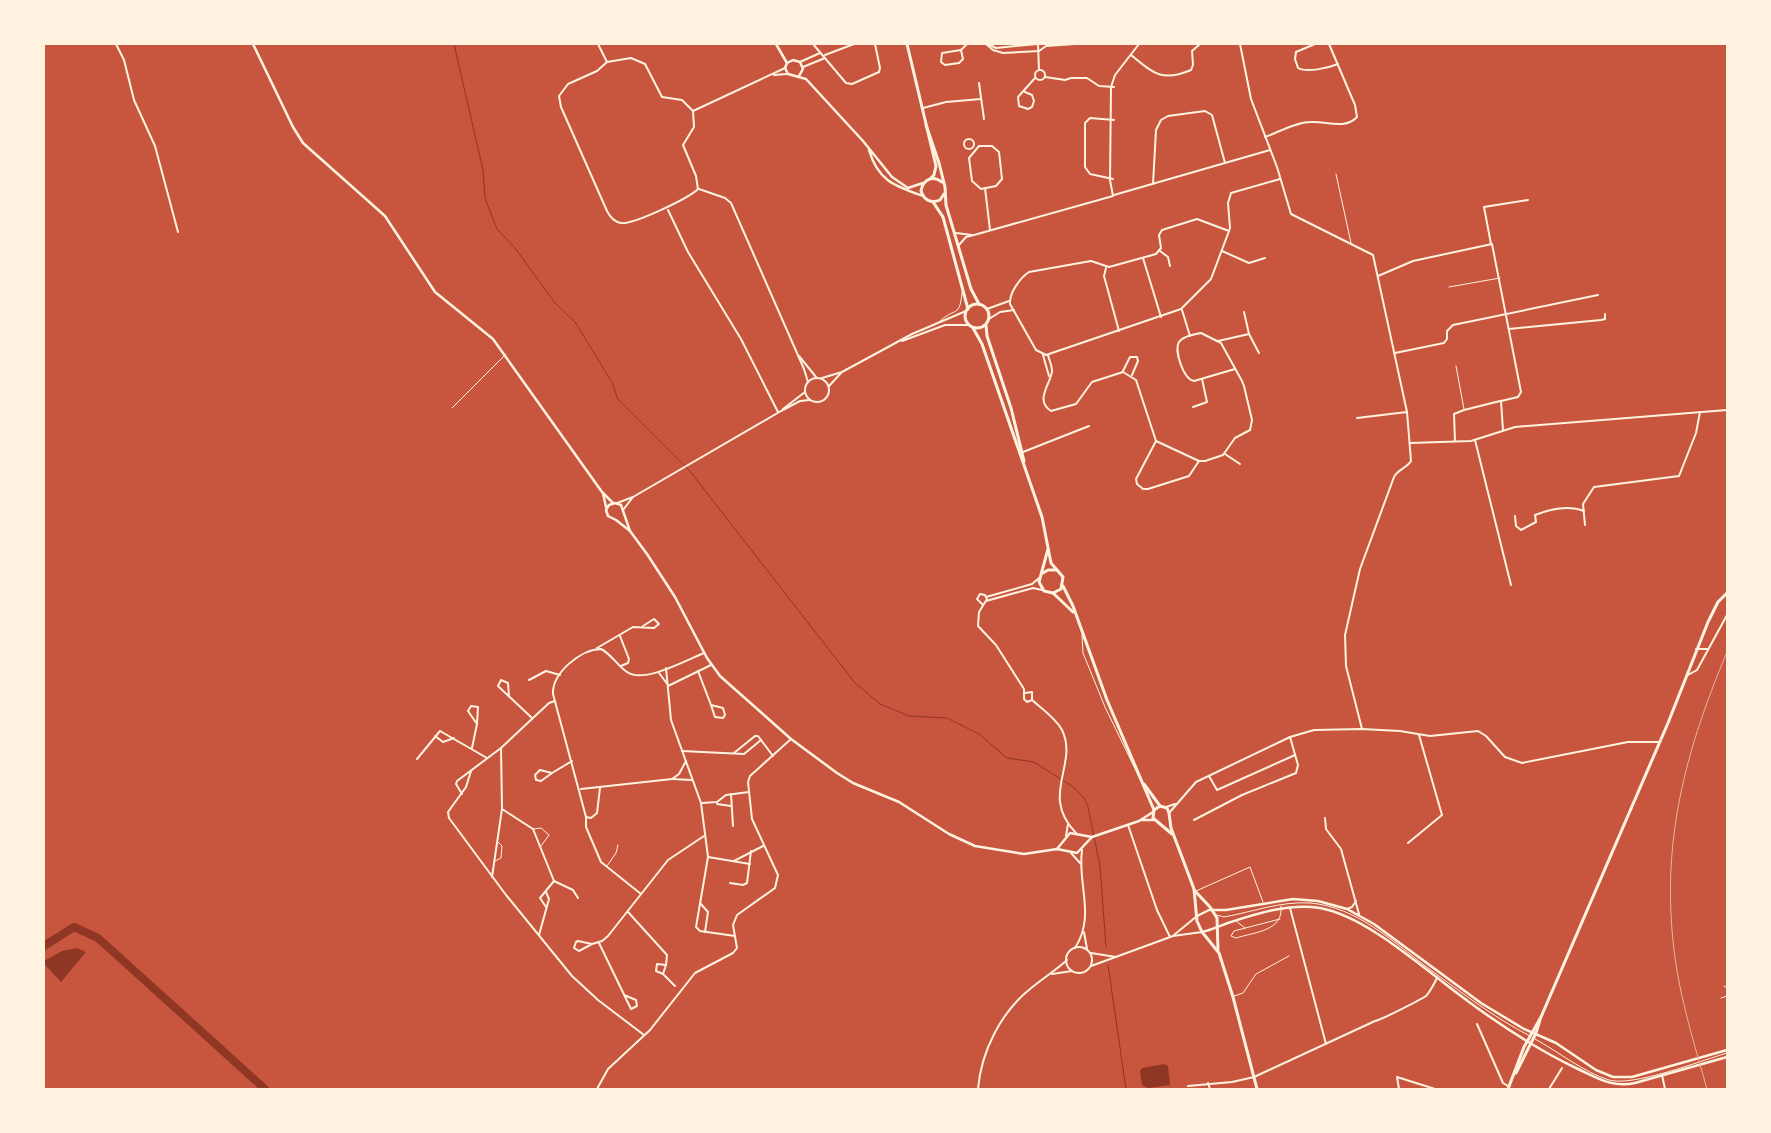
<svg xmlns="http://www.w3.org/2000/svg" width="1771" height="1133" font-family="Arial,sans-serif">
	<rect width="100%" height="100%" fill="#c8553d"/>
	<g fill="#8f3625">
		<path d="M77,948l9,4 -25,30 -17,-18v-3l18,-10z"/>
		<path d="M1164,1064l4,2 2,19 -22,3 -6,-3 -2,-14 2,-3z"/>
	</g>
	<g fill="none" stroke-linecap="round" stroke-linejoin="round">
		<g stroke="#8f3625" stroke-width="1">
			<path d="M454,44l29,126 2,28 12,31 18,19 40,55 20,19 38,62 4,14 72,72 166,213 25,21 29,12 38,2 32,16 28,24 27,4 39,25 11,11 4,9 12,59 6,81"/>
			<path d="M1108,965l18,124"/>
		</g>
		<path stroke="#8f3625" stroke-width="8" d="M44,946l30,-19 24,11 167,151"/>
		<g stroke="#fff3e0" stroke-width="1">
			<path d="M1336,174l15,69"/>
			<path d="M1449,287l51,-9"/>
			<path d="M940,321c15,-14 20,-3 22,-29"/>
			<path d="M1456,366l8,43"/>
			<path d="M452,408l54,-54"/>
			<path d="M1082,635l1,18 22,54 35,72"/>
			<path d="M533,829l8,-1 8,7 -8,11"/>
			<path d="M495,861l6,-3 1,-12 -5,-5"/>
			<path d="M607,866l9,-13 2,-8"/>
			<path d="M1196,891l54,-24 13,35"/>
			<path d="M1217,915l7,2c28,-5 57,-16 86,-14 47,4 82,38 118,65 33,24 65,49 102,68"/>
			<path d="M1280,919l-46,12 -3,5 5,2c19,-6 48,-7 45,-32"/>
			<path d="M1236,921l9,7"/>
			<path d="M1724,986l3,2"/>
			<path d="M1234,996l9,-3 13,-19 33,-18"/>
			<path d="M1721,998l6,-2"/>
			<path d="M1535,1039c24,13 48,33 74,41 24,7 91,-19 118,-27"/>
		</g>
		<g stroke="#fff3e0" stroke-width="2">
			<path d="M116,44l8,16 10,40 21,46 23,86"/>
			<path d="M598,44l9,18"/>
			<path d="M813,44l33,39 6,1 27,-12 1,-4 -5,-24"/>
			<path d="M986,44l7,6 10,3 36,-2 7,-5 29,-2"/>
			<path d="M988,44l8,4 41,-4"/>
			<path d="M1038,44l1,26"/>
			<path d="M1240,44l11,55 26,68 14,47 82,41 34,157 4,49c-4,7 -13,8 -17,16l-34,92 -15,66 1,31 16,63"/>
			<path d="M1315,44l-19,8 -1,7 3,9c9,5 30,0 40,-4"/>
			<path d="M961,50l2,9 -4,4 -14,2 -4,-3 1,-9 19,-3 6,-6"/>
			<path d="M825,55l29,-11"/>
			<path d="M1131,55c21,17 30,28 60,15l2,-5 -1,-14 8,-7"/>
			<path d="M631,58l14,6 17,33 20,3 11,11 1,16 -11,18 13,31 2,13c-9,9 -65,36 -77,34 -6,-1 -11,-6 -14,-12l-46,-104 -2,-11 9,-12 29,-13 10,-9z"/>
			<path d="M800,62l20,-9"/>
			<path d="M803,67l22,-9"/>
			<circle cx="1040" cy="75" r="5"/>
			<path d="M774,75l13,-1"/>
			<path d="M1045,77l20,3 6,-2h16l12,8 15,1"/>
			<path d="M979,83l5,36"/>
			<path d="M1025,92l7,3 2,6 -2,6 -4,2 -9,-3 -1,-9 17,-19"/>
			<path d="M923,108l23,-6 35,-3"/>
			<path d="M693,111l92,-43"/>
			<path d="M1265,137c14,-5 31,-15 46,-15 15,-1 34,8 46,-5l-2,-12 -26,-61"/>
			<circle cx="969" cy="144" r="5"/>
			<path d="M979,146h13l7,6 3,27 -6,7 -15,3 -9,-8 -3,-23z"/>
			<path d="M1113,179l-23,-5 -5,-7v-44l5,-5 24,2"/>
			<path d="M1153,184l3,-54 5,-10 7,-4 37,-5 7,4 13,48"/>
			<path d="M985,188l5,42"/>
			<path d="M699,189l26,9 6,5 73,166 4,13"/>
			<path d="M1114,195l156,-45"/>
			<path d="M668,210l20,42 53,87 37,73"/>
			<path d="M1229,231l-32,-12 -35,11 -3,5 2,13 -5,6 -47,13 -18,-6 -62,11c-9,6 -20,21 -19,32l26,46 10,5 135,-46 30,-30 18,-48 1,-3 -2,-25 3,-10 49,-14"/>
			<path d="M956,233l16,2"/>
			<path d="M1491,244l-7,-37 44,-7"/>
			<path d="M959,245l7,-8 8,-2 139,-39 -3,-16 1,-93 4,-12 24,-31"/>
			<path d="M1160,251l8,6 2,9"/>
			<path d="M1222,251l27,12 16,-5"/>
			<path d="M1143,258l18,59"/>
			<path d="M1106,268l-2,8 15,55"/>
			<path d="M1378,276l35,-15 79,-17 29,148 -3,5 -17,4 2,29"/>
			<path d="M987,309l22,-8"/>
			<path d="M1182,310l8,26"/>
			<path d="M1244,312l5,22 10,19"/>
			<path d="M989,319l11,-7 14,-2"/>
			<path d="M1509,329l92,-9 4,-1v-5"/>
			<path d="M902,341l43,-16h24"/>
			<path d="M1218,341l31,-7"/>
			<path d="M1395,353l49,-10 3,-4v-8l6,-6 145,-30"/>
			<path d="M1043,355l6,21"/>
			<path d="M1048,355c1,5 4,10 4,16 -1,13 -18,29 -1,40l25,-7 16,-22 31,-10 13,8 20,61 -20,38 1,5 6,5h5l41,-13 10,-15 -43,-20"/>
			<path d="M799,356l17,21"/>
			<path d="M1123,371l7,-14h7l1,4 -6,14"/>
			<circle cx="817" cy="390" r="12"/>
			<path d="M822,378l20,-6 70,-38 54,-23"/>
			<path d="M829,386l12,-13"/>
			<path d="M1193,407l14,-5 -5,-23"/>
			<path d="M783,409l22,-17"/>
			<path d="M1357,418l50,-6"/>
			<path d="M1475,440l36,145"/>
			<path d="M1455,441l-1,-27 10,-4 36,-9"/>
			<path d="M1410,443l61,-2 44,-14 212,-17"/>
			<path d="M1023,452l66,-26"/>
			<path d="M1225,454l15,10"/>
			<path d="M1199,461h6l18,-6 12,-17 15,-8 2,-10 -8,-34 -2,-5 -21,-38 -20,-10c-6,1 -18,3 -22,9 -5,8 4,37 15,39l41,-12"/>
			<path d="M617,503l16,-6 148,-86 19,-10 10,-1"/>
			<path d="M623,510l10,-13"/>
			<path d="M1515,516l1,10 5,4 15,-8 -1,-7c15,-6 34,-10 49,-4"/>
			<path d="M1585,525l-2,-21 11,-17 85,-11 17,-43 4,-21"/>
			<path d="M986,597l46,-13 7,-6"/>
			<path d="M986,601l47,-13 9,2"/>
			<path d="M982,604l-5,-5 3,-5 5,1 2,4 -8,13 -1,14 18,19 28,44v10l3,3 5,-2v-8l-7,1"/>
			<path d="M620,636l9,23 -1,4 -7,3"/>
			<path d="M597,648l36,-21 21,1 5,-4 -5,-5 -11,7"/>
			<path d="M1696,649h12"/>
			<path d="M666,668l5,52 30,83 7,54 -12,70 4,4 35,5"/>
			<path d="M698,671l13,34"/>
			<path d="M659,673l9,12"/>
			<path d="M1688,675l9,-5 30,-55"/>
			<path d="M529,680l17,-9 14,4"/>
			<path d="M668,686l43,-21"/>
			<path d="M509,696l-1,-13 -7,-3 -3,6 34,32"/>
			<path d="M1032,700c10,9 24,18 30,30 17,35 -23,65 14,103"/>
			<path d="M711,705l12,3 2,7 -2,3 -8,-1z"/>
			<path d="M471,706l7,1 -1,17 -9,-13z"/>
			<path d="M435,736l8,6 11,-4"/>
			<path d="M472,748l5,-24"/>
			<path d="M682,751l62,3 17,-14 12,16"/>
			<path d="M734,753l21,-17h3l3,4"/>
			<path d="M417,759l23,-28 47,27"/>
			<path d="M471,771l-5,16 -18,25 1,6 57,77 66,81 26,24 46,35"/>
			<path d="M552,773l-11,8 -5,-1 -1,-5 5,-5 12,3 20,-12"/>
			<path d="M1209,776l8,14 78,-35"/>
			<path d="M672,779l20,1"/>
			<path d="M600,788l-3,25 -6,5 -5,-1 -33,-123c-1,-21 28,-45 48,-45 10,5 17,17 26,23 16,12 60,-12 77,-19"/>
			<path d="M581,789l91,-10 7,-5 7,-13"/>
			<path d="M462,794l-6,-10 1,-3 44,-33 48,-45 6,-2"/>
			<path d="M731,794l2,32"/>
			<path d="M702,803l15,-1 9,-7 23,-3"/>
			<path d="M717,804l14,2"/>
			<path d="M1166,807l9,-3"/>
			<path d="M502,809l31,20 21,52 -14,17 6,9"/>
			<path d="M1169,813l27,-31 94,-45 24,-7 48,-1 38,2 30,5 48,-5 8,5 19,21 17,6 106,-21h32"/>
			<path d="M586,817v10l15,35 40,32"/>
			<path d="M1325,818l1,11 15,20 18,65"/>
			<path d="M1194,820l48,-25 54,-22 2,-8 -8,-28"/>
			<path d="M1128,825l29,85 13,27"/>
			<path d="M1066,836l2,-12"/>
			<path d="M1408,843l34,-28 -23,-80"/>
			<path d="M1071,853l10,11"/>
			<path d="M708,857l42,7"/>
			<path d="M734,861l29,-15"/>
			<path d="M492,877l10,-68 -1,-61"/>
			<path d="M554,881l19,9 5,8"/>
			<path d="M730,883l13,2 4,-2 4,-32"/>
			<path d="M700,903l8,9 -3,20"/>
			<path d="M1290,908l36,136"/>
			<path d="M1347,909l5,-2 4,-6"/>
			<path d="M628,912l39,43 -1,10"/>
			<path d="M1084,932l3,17"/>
			<path d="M539,935l10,-36 -3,-7"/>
			<path d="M1174,935l23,-19"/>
			<path d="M576,942l2,-1 14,3 -13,7 -5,-3z"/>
			<path d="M599,943l32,66 6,-3 -1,-6 -12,-5"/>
			<path d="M592,944l10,-3 6,-5 60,-76 36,-24"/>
			<circle cx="1079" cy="960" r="13"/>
			<path d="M1075,948c21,-32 2,-64 7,-98"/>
			<path d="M1091,953l25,4"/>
			<path d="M1091,966l82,-30 29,-4"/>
			<path d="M663,974l3,-9 -9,-1 -1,7 7,3 12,12"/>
			<path d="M1052,974l20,-3"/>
			<path d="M1477,1024l26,59 5,3"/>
			<path d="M1662,1075l3,14"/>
			<path d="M1208,1083l2,6"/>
			<path d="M1188,1086l44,-4 22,-5 121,-56c6,-1 45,-21 51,-25 4,-4 8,-12 11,-18"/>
			<path d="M597,1089l11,-20 42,-39 45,-57 38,-20 4,-5 -4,-23 4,-10 38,-27 3,-13 -26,-56 -4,-37 2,-6 41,-37"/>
			<path d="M978,1089c3,-37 23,-77 52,-100 12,-10 25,-18 37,-29"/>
			<path d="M1399,1089l-2,-12 38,12"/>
			<path d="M1549,1089l13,-21"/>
		</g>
		<g stroke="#fff3e0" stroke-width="2.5">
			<path d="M253,44l40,83 10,16 82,73 50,76 58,47 109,153 11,11"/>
			<path d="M776,44l11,19"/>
			<path d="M787,63l-2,5 3,6 18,5 57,62 29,36 16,11 15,-5"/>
			<path d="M787,63l6,-3 7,2 3,7 -4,7"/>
			<path d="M869,150c9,31 26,36 54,46"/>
			<path d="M603,493l3,14"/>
			<path d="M630,531l-9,-26 -6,-2 -6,2 -3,5 2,6 8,4 14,11 17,23 28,43 32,61 13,18 71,63 46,34 16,10 46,19 50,32 26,12 49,8 33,-5 20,4 15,-16 47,-16 14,-9"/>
			<path d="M1141,820h13"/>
			<path d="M1057,849l13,-16 22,4"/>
			<path d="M1197,916l12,-6h17l67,-11 25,2 29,8 27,15 107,79 43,26 32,14 40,27 17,7h19l95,-27"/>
			<path d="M1202,932c10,-2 19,-7 29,-10 28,-9 59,-19 89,-14 49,9 107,64 149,94 34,25 71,49 109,67 20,9 34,19 57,14l92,-26"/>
		</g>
		<g stroke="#fff3e0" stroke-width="3">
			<path d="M1516,1073l20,-40 4,-13"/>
			<path d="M1508,1089l16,-42 17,-30 127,-294 40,-101 10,-20 9,-9"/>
		</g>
		<g stroke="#fff3e0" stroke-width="3">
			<path d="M907,44l29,122 -2,9 -3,3"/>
			<path d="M926,125l13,38 6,24 1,18 25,84 8,15"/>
			<path d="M942,182c-9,-7 -19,-3 -21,9 3,9 10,13 19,9l4,-6"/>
			<path d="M933,202l10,15 25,92"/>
			<circle cx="977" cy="316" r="12"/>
			<path d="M986,325l1,11 24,72 13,53"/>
			<path d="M973,328l9,16 60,173 9,46 12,14 -2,12 -8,4 -9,-2 -5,-9 9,-33"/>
			<path d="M1043,573l5,-3h7"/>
			<path d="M1063,586l10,20 34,94 47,110"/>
			<path d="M1053,593l20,19"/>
			<path d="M1144,784l16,22 7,2 2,5 2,15 23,61 3,32 5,11 17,21 14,44 24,92"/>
			<path d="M1160,806l-6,4 -1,8 19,16"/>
			<path d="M1194,890l16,17 7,11 1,32"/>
		</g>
		<path stroke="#e9b49f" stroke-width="1" d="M1707,1089c-11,-39 -23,-78 -30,-118 -19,-117 5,-212 50,-319"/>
	</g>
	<rect width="1771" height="1133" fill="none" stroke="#fff3e0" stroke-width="90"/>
</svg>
